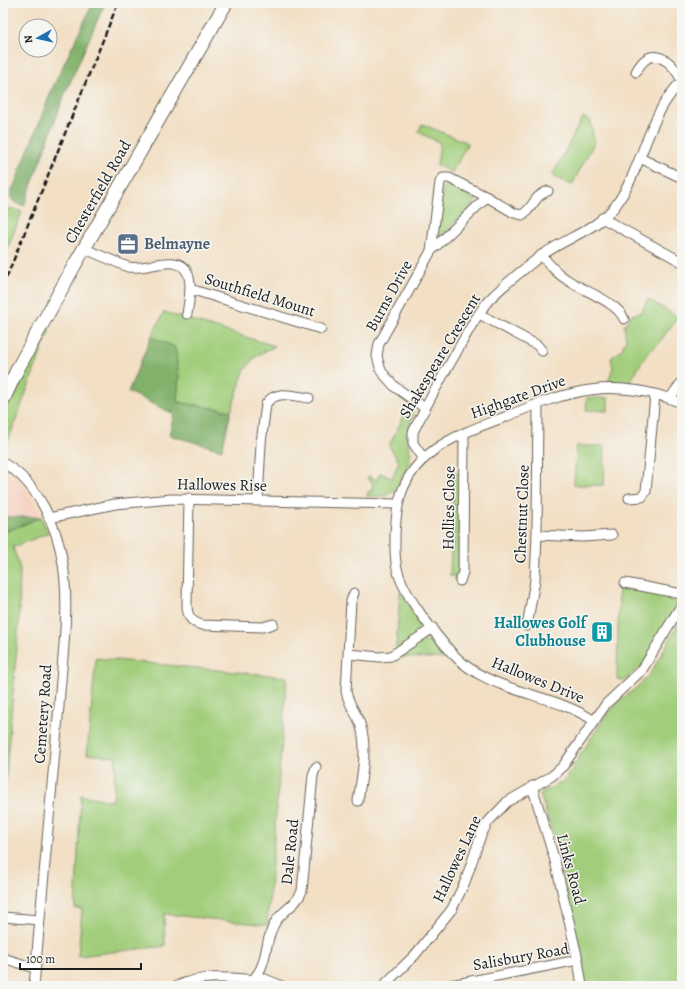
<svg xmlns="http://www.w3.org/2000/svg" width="685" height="989" font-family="Alegreya,serif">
	<rect width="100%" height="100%" fill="#f6f6f2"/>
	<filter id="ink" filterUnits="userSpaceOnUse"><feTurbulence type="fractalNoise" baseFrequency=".025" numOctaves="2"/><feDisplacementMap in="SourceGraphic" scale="8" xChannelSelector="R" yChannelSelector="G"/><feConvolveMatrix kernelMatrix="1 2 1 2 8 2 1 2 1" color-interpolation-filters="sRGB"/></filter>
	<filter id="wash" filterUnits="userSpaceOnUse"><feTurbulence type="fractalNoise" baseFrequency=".012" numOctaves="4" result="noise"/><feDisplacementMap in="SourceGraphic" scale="16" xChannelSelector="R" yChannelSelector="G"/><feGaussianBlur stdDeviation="0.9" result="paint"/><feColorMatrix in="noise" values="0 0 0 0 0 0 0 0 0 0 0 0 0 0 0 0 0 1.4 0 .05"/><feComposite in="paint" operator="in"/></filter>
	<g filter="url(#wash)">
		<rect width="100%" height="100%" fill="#f2dfc4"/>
		<path fill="#f6d2c4" d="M3,473l18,7 20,37h-38z"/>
		<g fill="#a2ce7b" stroke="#5f754c">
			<path d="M583,117l8,4 3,22 -22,42 -20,-9z"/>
			<path d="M422,124l46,19 -16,30 -15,-8 3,-22 -22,-11z"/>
			<path d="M452,182l22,12 2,7 -39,40 -2,-5 8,-47 2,-5z"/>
			<path d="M11,208l11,4 -19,48v-43l3,-7z"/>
			<path d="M648,299l30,18 -20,27 -11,10 -18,29 -21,-1 5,-15 -2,-9 11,-9 4,-10 -2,-13 7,-11 10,-3z"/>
			<path d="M164,312l111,34 -19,10 -12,15 -13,40 -54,-9 2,-25 -28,-40z"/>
			<path d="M47,327l3,2 -47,125v-42l20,-43z"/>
			<path d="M587,398h21v13l-22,-1z"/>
			<path d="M409,406l3,2 1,6 -6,21 4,27 -16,28 -9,6h-19l1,-4 4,-2 1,-7 -5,-3v-4l9,4 3,-7 12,5 7,-16 -10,-16z"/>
			<path d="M576,446h29l-1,39h-30z"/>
			<path d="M454,473h7l-3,103h-8z"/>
			<path d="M41,517l7,16 -35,14 7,22 -1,52 -14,166h-2v-254z"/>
			<path d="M619,586l62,11 -28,54 -10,14 -19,16 -7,-2z"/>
			<path d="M400,592l20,29 -3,11 6,9 14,2 13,16 -51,-2 -3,-10z"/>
			<path d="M682,618v368h-97l-26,-133 -19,-59 24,-13 38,-60 16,-19 18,-14 14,-14z"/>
			<path d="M96,658l191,19 -20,248 -103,-11 1,32 -87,10 4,-47h-7l6,-114 32,6 3,-44 -29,-3z"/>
		</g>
		<g fill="#81b16b" stroke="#4e6644">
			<path d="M93,3h12l-41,93 -40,110 -10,-4 -4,-6 43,-109z"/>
			<path d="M151,337l24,10 4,30 -2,25 54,9 -9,39 -53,-15 5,-21 -46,-22z"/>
			<path d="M3,517h38l-38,16z"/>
		</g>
	</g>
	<g filter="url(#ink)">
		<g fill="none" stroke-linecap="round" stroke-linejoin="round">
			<g stroke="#676057" stroke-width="11">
				<g id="street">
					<path d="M636,72c14,-29 36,-12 46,9"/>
					<path d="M640,158l42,20"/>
					<path d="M602,218l80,44"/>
					<path d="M85,249l43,18c13,2 25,-3 37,-4 33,-4 25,32 22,51"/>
					<path d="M431,251l9,-69 3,-4h6l38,19"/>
					<path d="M541,255c8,9 15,18 25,24 15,11 52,23 58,40"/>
					<path d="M190,289l131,40"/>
					<path d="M479,314l58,31 5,6"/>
					<path d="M670,398l12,-16"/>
					<path d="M425,408l-30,-21 -14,-16 -4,-15 2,-12 52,-93 56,-54 27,16 8,2c12,-7 11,-19 26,-24"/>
					<path d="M424,459l-11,-16v-11c13,-26 27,-52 42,-77 10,-18 20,-38 33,-54 15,-16 34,-30 50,-43 24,-19 60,-28 78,-53 28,-39 31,-90 66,-124"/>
					<path d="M3,463c34,18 55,65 60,101 7,46 -1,95 -4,142 -8,93 -17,187 -25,280"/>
					<path d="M189,498l-2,106c0,11 3,18 15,21l61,2 10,-3"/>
					<path d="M629,498l13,-1 4,-6 9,-96"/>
					<path d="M258,500l3,-57 5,-39c10,-15 28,-8 43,-6"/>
					<path d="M49,518l66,-14 57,-5 225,5"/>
					<path d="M537,535l46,2 29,-2"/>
					<path d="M460,581l3,-9 1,-138"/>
					<path d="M625,583l57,11"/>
					<path d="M354,593l-3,8 -5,90c2,14 12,23 15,36 7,23 0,52 -3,74"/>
					<path d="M527,626l8,-46 2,-45 1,-132"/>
					<path d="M349,654l31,3 11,-1 42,-28"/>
					<path d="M593,720c-43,-28 -105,-27 -141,-67 -17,-19 -47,-56 -54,-81 -4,-12 -3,-24 -3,-36 1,-36 8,-63 39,-86 21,-15 47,-24 71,-33 64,-27 109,-41 177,-14"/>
					<path d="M532,786l23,75 23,99"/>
					<path d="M3,917l36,3"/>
					<path d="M3,958l32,10"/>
					<path d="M258,976l24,10"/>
					<path d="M177,986c23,-11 52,-9 77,-6"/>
					<path d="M245,986c27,-18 16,-42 31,-65 8,-12 21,-16 26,-30l11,-116 3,-8"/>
					<path d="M383,986l32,-31 37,-46 13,-27 16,-47 7,-13 19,-20 45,-26 11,-10 43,-62 36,-34 40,-66"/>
					<path d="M446,986l132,-26 4,26"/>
				</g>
			</g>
			<g stroke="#676057" stroke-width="15">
				<path id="secondary" d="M3,400l15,-32 56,-102 152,-263"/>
			</g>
			<use href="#street" stroke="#fff" stroke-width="9"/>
			<use href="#secondary" stroke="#fff" stroke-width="13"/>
			<path stroke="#1c1c1c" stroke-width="2.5" stroke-dasharray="6 3" stroke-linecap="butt" d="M3,286l115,-283"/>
		</g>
	</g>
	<defs>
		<g id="office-square" transform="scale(1.15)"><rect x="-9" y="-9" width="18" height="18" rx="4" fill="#5c6f8a" stroke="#f6f6f2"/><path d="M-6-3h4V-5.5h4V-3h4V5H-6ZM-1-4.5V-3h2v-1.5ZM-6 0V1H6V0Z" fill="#fff"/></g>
		<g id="building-square" transform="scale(1.15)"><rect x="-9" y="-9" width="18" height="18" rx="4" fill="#0f9aa8" stroke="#f6f6f2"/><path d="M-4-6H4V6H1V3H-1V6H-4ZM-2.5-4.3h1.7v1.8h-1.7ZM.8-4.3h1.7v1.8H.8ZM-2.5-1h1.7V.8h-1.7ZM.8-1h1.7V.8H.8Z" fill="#fff"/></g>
	</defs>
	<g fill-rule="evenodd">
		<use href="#office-square" x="128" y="244"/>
		<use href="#building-square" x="602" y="632"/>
	</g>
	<g text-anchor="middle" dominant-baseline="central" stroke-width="3" stroke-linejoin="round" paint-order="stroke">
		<g font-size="16" fill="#1c1c1c" stroke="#f6f6f2">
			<text transform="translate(98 192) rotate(-60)">Chesterfield Road</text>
			<text transform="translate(260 295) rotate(17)">Southfield Mount</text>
			<text transform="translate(389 296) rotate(-61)">Burns Drive</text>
			<text transform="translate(440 356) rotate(-59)">Shakespeare Crescent</text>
			<text transform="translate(518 397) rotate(-20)">Highgate Drive</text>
			<text transform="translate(222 485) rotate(1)">Hallowes Rise</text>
			<text transform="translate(449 508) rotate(-89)">Hollies Close</text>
			<text transform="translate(522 514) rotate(-88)">Chestnut Close</text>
			<text transform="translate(538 680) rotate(22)">Hallowes Drive</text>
			<text transform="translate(43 714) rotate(-86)">Cemetery Road</text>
			<text transform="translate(290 852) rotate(-84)">Dale Road</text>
			<text transform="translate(457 859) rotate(-65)">Hallowes Lane</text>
			<text transform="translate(571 869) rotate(75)">Links Road</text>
			<text transform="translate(521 957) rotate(-10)">Salisbury Road</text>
		</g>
		<g font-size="16" font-weight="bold" fill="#4e5e75" stroke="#f6f6f2" text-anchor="start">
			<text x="144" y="244">Belmayne</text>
		</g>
		<g font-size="16" font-weight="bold" fill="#0d838f" stroke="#f6f6f2" text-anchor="end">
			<text x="586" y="623">Hallowes Golf<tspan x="586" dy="18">Clubhouse</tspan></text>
		</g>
	</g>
	<rect width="685" height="989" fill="none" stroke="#f6f6f2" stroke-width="16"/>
	<g transform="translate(38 38) rotate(262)"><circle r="19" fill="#f6f6f2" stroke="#9f9f9c"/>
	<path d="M0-3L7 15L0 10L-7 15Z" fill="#1f6fb2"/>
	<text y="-6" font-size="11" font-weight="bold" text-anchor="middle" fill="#1c1c1c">N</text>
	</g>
	<path d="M20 963v6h121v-6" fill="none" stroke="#1c1c1c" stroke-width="2"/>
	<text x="26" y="963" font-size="12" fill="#1c1c1c" stroke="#f6f6f2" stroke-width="3" paint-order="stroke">100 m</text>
</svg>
